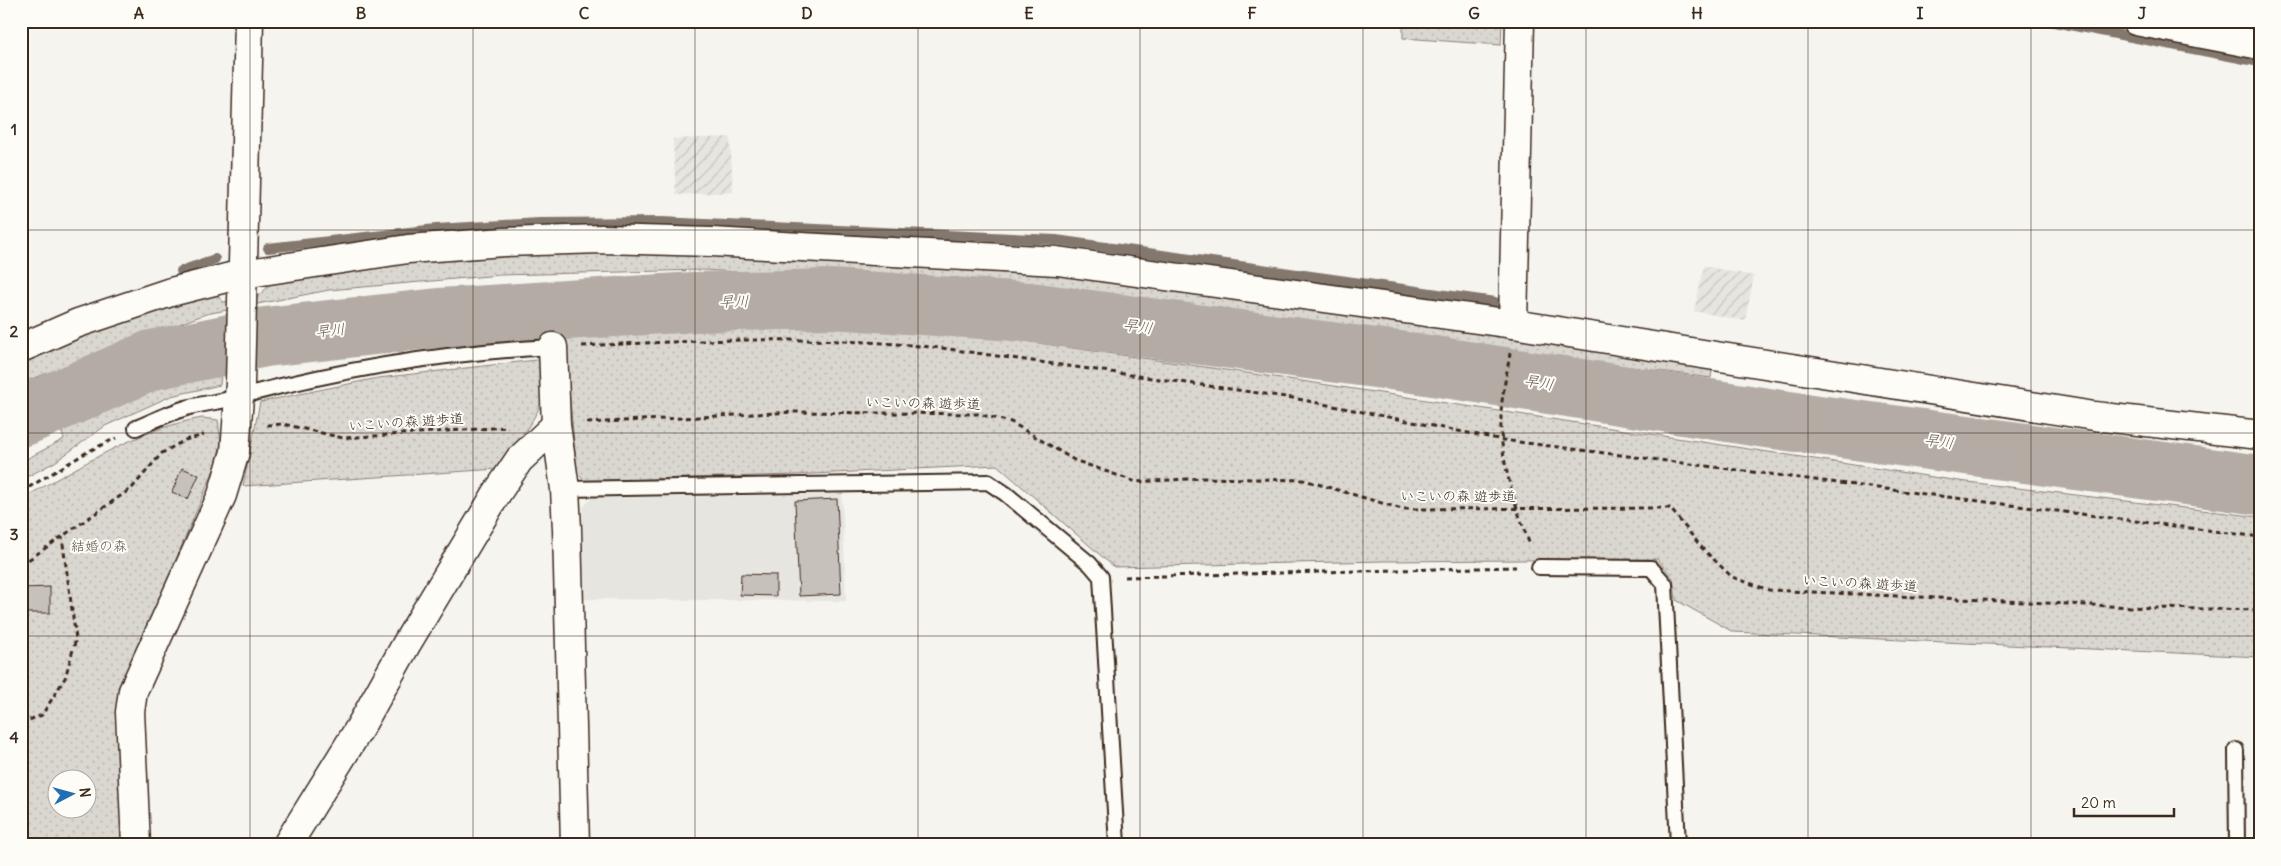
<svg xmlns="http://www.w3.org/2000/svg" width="2281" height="866" font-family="Delius,'Klee One',sans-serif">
	<defs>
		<pattern id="industrial-furrows" width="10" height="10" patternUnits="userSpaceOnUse" patternTransform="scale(1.25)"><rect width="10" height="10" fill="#e7e5df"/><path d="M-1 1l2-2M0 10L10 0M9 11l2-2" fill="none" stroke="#c7c5bf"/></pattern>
		<pattern id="green-dots" width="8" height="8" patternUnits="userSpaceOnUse" patternTransform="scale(1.25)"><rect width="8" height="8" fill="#dad6d0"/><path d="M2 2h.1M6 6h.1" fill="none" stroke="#bcb8b2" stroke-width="1.8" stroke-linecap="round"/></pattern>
	</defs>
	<rect width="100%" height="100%" fill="#f5f4ee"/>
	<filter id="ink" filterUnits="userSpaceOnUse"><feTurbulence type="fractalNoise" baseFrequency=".02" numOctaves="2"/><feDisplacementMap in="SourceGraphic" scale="10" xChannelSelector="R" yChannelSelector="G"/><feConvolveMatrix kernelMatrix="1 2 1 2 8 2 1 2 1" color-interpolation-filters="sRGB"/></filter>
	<g filter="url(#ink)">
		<path fill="#e7e5df" d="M842,494l4,107 -263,-2v-92l9,-9z"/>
		<g fill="url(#industrial-furrows)">
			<path d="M730,137l3,55 -57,3 -3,-56z"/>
			<path d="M1704,266l50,10 -9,45 -51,-10z"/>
		</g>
		<g fill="url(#green-dots)" stroke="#8a8077" fill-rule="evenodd">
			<path d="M1403,21h99l-1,24 -98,-7z"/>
			<path d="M620,249l443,20 650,93 -2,16 -631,-87 -377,-21 -203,5 -171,15 -123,24 -185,69v-22l30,-19 162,-52 10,12 33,-4 17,-16 130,-21z"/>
			<path d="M789,325l103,2 118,12 285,41 664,101 301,36v140l-527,-25 -57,-32 -3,-22 -16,-19 -273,2 -270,6 -117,-102 -204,10 -208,6 -8,-8 -13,-134z"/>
			<path d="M545,359c0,10 2,22 0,31 -3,24 -34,60 -48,79l-254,17 17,-84 118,-24z"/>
			<path d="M221,372l-1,13 -49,11 -66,30 -50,36 -34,18v-18l43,-23 -5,-14c53,-24 105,-42 162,-53z"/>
			<path d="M202,418l16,2 3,23 -5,22 -98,231 7,145 -104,4v-346c58,-31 115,-70 181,-81zM58,778h30v30h-30z"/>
		</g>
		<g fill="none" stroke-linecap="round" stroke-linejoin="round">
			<g stroke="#84786e" stroke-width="10">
				<path d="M2049,21l211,41"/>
				<path d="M268,248l168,-19 103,-6 122,-1 395,18 439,62"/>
				<path d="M181,271l34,-12"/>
			</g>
			<path stroke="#b4aca4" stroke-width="60" d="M21,417l131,-57 113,-23 174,-19 256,-16 136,-3 198,13 392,52 346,54 493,67"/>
		</g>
		<g fill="#c7c1bb" stroke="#3b2a1e">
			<path d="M182,468l17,7 -11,24 -16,-7z"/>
			<path d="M837,499l4,95 -42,2 -4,-95z"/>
			<path d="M741,574l35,1v21l-36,-1z"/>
			<path d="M50,587v26h-26l-1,-25z"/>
		</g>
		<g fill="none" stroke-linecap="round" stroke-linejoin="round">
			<g stroke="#3b2a1e" stroke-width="18">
				<g id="lane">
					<path d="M136,428c17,-7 33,-15 50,-20 17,-5 35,-6 52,-11 100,-27 211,-45 315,-50"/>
					<path d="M565,489l423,-7 18,12 84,70 11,13 16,268"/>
					<path d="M1539,567l112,1 14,16 13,261"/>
					<path d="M2236,750l1,95"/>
				</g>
			</g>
			<g stroke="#3b2a1e" stroke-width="31">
				<g id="street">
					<path d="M2136,21l124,24"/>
					<path d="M1513,324l7,-303"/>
					<path d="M553,347l3,78 9,64 2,40 8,316"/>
					<path d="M21,348l57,-25 93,-31 71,-18 166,-25 96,-7 98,-3 110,3 345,19 456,63 581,92 166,19"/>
					<path d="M136,845l-6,-133 3,-21 89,-196 13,-43 5,-69 9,-362"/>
					<path d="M287,845l72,-116 48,-86 90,-150 22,-33 37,-35"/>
				</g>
			</g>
			<g stroke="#3b2a1e" stroke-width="3" stroke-dasharray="5 4" stroke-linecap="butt">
				<path d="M582,346c122,-6 237,-11 359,2l352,50 210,42 757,97"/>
				<path d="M1510,353c-3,21 -9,44 -9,65 -2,39 15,91 29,127"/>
				<path d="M587,423l206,-11 185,2 33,8 63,38 62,22 67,-4 101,2 98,29 268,-1 32,40 30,29 37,13 384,18 107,2"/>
				<path d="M267,425l16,-1 60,14 165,-11"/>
				<path d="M21,492l68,-41 27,-13"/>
				<path d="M21,565l111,-77 30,-35 23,-13 19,-5"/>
				<path d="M1125,577l391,-10"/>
				<path d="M21,723l21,-8 23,-37 11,-39 -14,-102"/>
			</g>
			<use href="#lane" stroke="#fdfcf7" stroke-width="14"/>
			<use href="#street" stroke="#fdfcf7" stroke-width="28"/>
		</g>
	</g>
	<path fill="none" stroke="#3b2a1e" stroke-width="1" stroke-opacity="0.55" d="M250,21v824M473,21v824M695,21v824M918,21v824M1140,21v824M1363,21v824M1586,21v824M1808,21v824M2031,21v824M21,230h2239M21,433h2239M21,636h2239"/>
	<g text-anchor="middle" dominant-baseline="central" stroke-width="4" stroke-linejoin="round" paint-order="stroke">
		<g font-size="14" fill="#3b2a1e" stroke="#fdfcf7">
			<text transform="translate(923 403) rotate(1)">いこいの森 遊歩道</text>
			<text transform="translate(406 422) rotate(-4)">いこいの森 遊歩道</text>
			<text x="1458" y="496">いこいの森 遊歩道</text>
			<text transform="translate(1860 583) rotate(3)">いこいの森 遊歩道</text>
		</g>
		<g font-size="14" fill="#63554a" stroke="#fdfcf7">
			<text x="99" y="546">結婚の森</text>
		</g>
		<g font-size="15" font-style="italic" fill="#65584d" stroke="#fdfcf7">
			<text transform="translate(734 301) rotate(-1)">早川</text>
			<text transform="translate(1138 326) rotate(8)">早川</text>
			<text transform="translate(330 330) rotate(-6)">早川</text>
			<text transform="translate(1539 382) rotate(9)">早川</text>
			<text transform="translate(1939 441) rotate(8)">早川</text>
		</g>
	</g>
	<rect width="2281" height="866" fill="none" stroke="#fdfcf7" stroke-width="55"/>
	<g transform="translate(72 794) rotate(84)"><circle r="24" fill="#fdfcf7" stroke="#afa8a0"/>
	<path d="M0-4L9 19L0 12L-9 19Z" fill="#1f6fb2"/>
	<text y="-8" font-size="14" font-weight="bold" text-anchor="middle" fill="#3b2a1e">N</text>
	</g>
	<path d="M2074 808v8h100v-8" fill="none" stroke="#3b2a1e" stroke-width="2.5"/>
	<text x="2081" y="808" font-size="15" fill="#3b2a1e" stroke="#fdfcf7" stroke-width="4" paint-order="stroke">20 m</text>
	<rect x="28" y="28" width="2226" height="810" fill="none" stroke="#3b2a1e" stroke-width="2"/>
	<g font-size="16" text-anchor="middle" font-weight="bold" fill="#3b2a1e">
		<text x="139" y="19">A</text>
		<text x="361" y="19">B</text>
		<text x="584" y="19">C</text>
		<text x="807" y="19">D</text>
		<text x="1029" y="19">E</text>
		<text x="1252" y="19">F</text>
		<text x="1474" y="19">G</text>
		<text x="1697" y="19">H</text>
		<text x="1920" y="19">I</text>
		<text x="2142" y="19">J</text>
		<text x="14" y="135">1</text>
		<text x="14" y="337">2</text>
		<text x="14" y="540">3</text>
		<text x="14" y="743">4</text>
	</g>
</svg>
